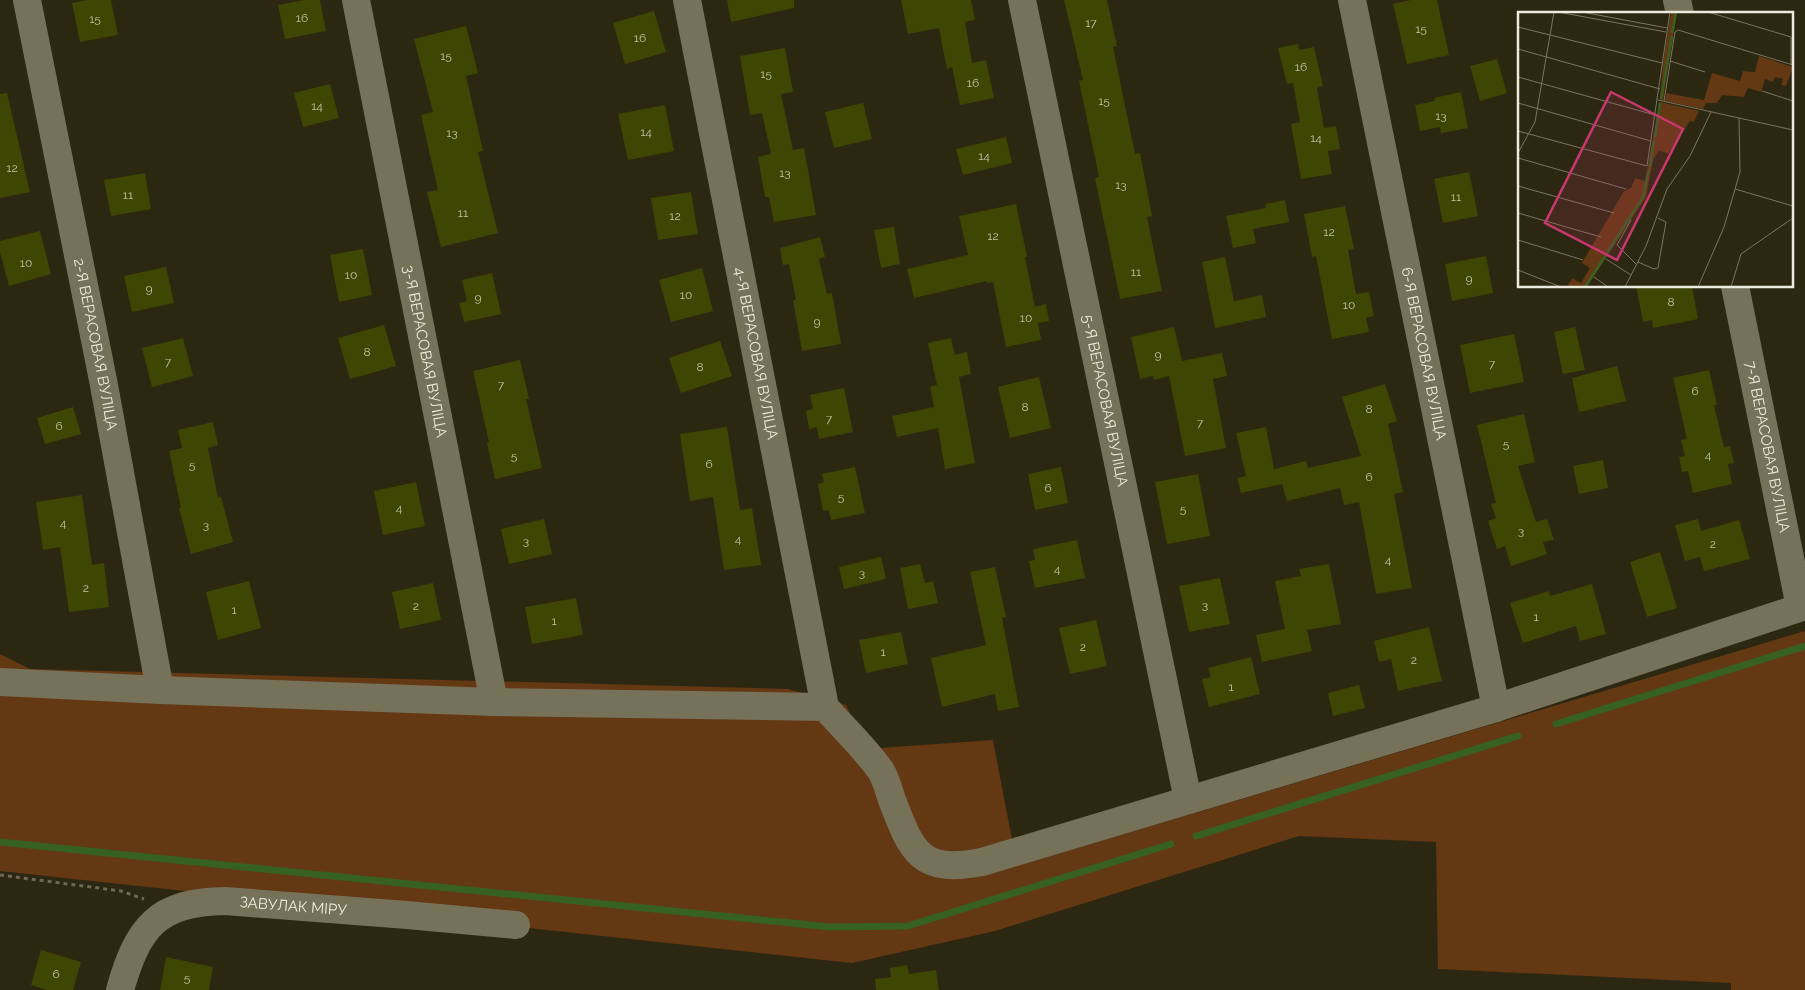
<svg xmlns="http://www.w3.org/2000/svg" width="1805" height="990" font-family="Raleway,sans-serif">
	<rect width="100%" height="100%" fill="#2c2711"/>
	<path fill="#633813" d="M1805,631v359h-74v-7l-293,-14 -2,-127 -137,-6 -304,95 -143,32 -852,-92v-217l30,15 758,20 58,16 20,44 127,-9 24,126z"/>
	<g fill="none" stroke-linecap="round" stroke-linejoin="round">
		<g stroke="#366121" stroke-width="7">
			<path d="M1556,724l249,-78"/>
			<path d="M1196,836l322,-100"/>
			<path d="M0,842l830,85 78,-1 263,-82"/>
		</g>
	</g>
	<g fill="#3e4603">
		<path d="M88,0h23l7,35 -38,7 -8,-39z"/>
		<path d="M305,0h15l6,31 -41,8 -7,-34z"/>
		<path d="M727,0h67v8l-63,14z"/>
		<path d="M901,0h70l4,20 -10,2 7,41 14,-3 8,38 -34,7 -8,-38 -5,2 -8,-41 -31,6z"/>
		<path d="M1064,0h43l10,46 -4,1 22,107 5,-1 12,63 -5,1 15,74 -42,8 -25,-121 4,-1 -20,-96 4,-1z"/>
		<path d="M1411,0h26l12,55 -42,9 -14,-60z"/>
		<path d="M654,11l12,41 -41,12 -12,-41z"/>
		<path d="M466,26l12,47 -12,3 17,75 -5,1 20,81 -57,14 -14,-55 11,-2 -17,-75 12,-3 -19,-73z"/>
		<path d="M1298,44l1,6 15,-3 9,39 -6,2 7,40 12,-2 4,23 -12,2 4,23 -31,5 -10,-55 9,-2 -7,-39 -6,1 -9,-36z"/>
		<path d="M785,48l8,44 -12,2 12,56 11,-2 12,67 -42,7 -5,-25h-4l-7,-40 13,-3 -9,-41 -12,2 -10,-59z"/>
		<path d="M1497,59l10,34 -27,8 -10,-35z"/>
		<path d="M330,84l9,34 -36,9 -9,-34z"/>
		<path d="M1461,92l7,36 -27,5 -1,-6 -20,4 -5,-26 20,-4 -1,-3z"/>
		<path d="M7,93l23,99 -30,6v-104z"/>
		<path d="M863,103l9,36 -38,9 -9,-36z"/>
		<path d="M665,105l9,46 -46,9 -10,-46z"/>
		<path d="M1006,137l6,26 -49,12 -7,-26z"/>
		<path d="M1469,172l9,44 -35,7 -9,-44z"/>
		<path d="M145,173l6,36 -40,7 -7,-36z"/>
		<path d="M691,192l7,42 -40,6 -7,-42z"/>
		<path d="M1285,200l4,22 -36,7 3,14 -23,5 -7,-32 40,-8 -1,-4z"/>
		<path d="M1016,204l11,53h-2l10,50 11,-3 3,17 -11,2 3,17 -35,7 -13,-65 -6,1v-2l-73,17 -7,-29 61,-14 -9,-39z"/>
		<path d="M1345,206l9,43 -6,1 8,44 13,-2 5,24 -8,2 3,14 -37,7 -16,-83 -4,1 -8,-43z"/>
		<path d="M894,227l6,37 -19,4 -7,-38z"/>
		<path d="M40,231l11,43 -42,12 -9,-34v-11z"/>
		<path d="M820,237l5,20 -6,2 8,35 5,-1 9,51 -39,7 -9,-51h3l-7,-36 -6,1 -3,-17z"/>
		<path d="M363,249l9,46 -33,7 -9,-47z"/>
		<path d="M1486,256l7,37 -41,8 -7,-37z"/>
		<path d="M1225,257l9,44 28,-6 4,22 -51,11 -13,-66z"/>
		<path d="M166,267l8,36 -42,9 -8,-36z"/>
		<path d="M702,268l11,43 -42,11 -12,-42z"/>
		<path d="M492,273l9,41 -37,8 -5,-19 8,-2 -5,-21z"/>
		<path d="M1636,286h56l6,33 -45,9 -1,-8 -9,2z"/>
		<path d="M384,325l12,41 -46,13 -12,-41z"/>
		<path d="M1174,327l8,34 40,-8 5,23 -14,3 13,69 -41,8 -16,-80 -15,4 -1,-4 -13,3 -9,-42z"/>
		<path d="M1575,327l10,43 -22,4 -9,-42z"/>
		<path d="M1514,334l10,48 -54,11 -10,-48z"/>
		<path d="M183,338l10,38 -41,11 -10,-39z"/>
		<path d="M951,338l4,17 12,-3 4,22 -12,3 16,86 -30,6 -7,-41 -41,9 -5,-21 42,-9 -4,-20 7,-2 -9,-42z"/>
		<path d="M720,341l12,35 -51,17 -12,-35z"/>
		<path d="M520,360l9,39h-3l16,69 -47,11 -8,-36 2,-1 -16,-71z"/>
		<path d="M1617,366l9,35 -47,11 -7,-34z"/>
		<path d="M1709,370l8,35h-3l10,42 6,-1 4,17 -6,1 4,20 -39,9 -5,-22 -6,1 -3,-15 6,-1 -4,-16 6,-1 -14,-61z"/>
		<path d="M1039,377l12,51 -41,10 -12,-51z"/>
		<path d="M1385,384l12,37 -9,3 15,68 -9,2 18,94 -36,6 -17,-92 -15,3 -4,-17 -53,13 -5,-17 -41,9 -4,-15 9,-2 -10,-43 30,-6 8,42 32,-8 2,7 53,-12 -19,-59z"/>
		<path d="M844,388l9,44 -34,7 -2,-12 -8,2 -3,-18 7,-2 -3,-14z"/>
		<path d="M73,407l8,27 -36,10 -8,-26z"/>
		<path d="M1524,414l11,48 -17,4 18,56 11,-3 7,21 -11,2 4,12 -36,12 -6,-20 -8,3 -9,-28 8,-3 -5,-14 5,-1 -19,-78z"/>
		<path d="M213,422l5,23 -10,3 10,50 3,-1 12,45 -42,12 -12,-46h2l-12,-57 13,-3 -4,-18z"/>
		<path d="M727,427l13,83 12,-2 9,57 -37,5 -11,-73 -23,4 -10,-67z"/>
		<path d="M1603,460l5,28 -29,6 -6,-28z"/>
		<path d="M855,467l10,46 -34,7 -2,-10 -6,1 -5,-27 6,-2 -2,-8z"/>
		<path d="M1061,467l7,36 -33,7 -7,-36z"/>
		<path d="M1198,474l12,62 -43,8 -12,-62z"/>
		<path d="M416,482l9,44 -42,9 -9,-44z"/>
		<path d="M82,495l10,70 12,-2 5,44 -40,5 -9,-65 -17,3 -7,-48z"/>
		<path d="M544,519l8,35 -43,10 -8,-35z"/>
		<path d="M1698,519l3,12 38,-11 11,39 -46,12 -4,-14 -15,4 -10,-36z"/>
		<path d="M1077,540l8,38 -50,10 -6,-27 6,-1 -2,-11z"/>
		<path d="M1660,552l17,56 -30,9 -17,-55z"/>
		<path d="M881,557l5,22 -42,10 -5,-22z"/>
		<path d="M920,564l5,19 8,-2 5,22 -30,6 -8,-41z"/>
		<path d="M1329,564l12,60 -34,6 5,21 -50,11 -6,-27 29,-6 -10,-48 26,-5 -2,-7z"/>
		<path d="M995,567l11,50 -4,1 17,89 -21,4 -3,-17 -53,13 -11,-49 55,-13 -16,-73z"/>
		<path d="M1220,578l10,46 -41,8 -10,-46z"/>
		<path d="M249,581l12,47 -43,12 -12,-48z"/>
		<path d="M433,583l8,37 -41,9 -8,-37z"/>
		<path d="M1592,584l14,50 -26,7 -4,-15 -53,17 -13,-40 39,-12 1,5z"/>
		<path d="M576,598l7,37 -51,9 -7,-37z"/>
		<path d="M1096,620l11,46 -37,8 -11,-46z"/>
		<path d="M1429,627l13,54 -44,10 -7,-32 -12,3 -5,-21z"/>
		<path d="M901,632l7,32 -42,9 -7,-33z"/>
		<path d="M1251,657l9,37 -51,13 -7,-28 9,-2 -3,-9z"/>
		<path d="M1359,685l6,23 -32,8 -5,-23z"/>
		<path d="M41,950l40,12 -8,28h-26l-16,-5z"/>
		<path d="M166,957l47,10 -4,23h-49z"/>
		<path d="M907,965l2,9 27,-4 3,20h-63l-1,-11 16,-2 -1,-9z"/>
	</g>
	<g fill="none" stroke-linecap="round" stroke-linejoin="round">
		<path stroke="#6d6956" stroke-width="3" stroke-dasharray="4 4" stroke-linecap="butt" d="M0,875l121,16 23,8"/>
		<g stroke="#767159" stroke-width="28">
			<path id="s1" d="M27,0l76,380 57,310"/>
			<path id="s2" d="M356,0l138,702"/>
			<path id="s3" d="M687,0l138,707"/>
			<path id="s4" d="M1022,0l166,800"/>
			<path id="s5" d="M1352,0l144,708"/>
			<path d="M1677,0l3,14"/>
			<path id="s6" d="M1735,286l65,321"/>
			<path d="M0,682l160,8 334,12 331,5c18,21 40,41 56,64 5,8 8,20 11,29 20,52 28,74 90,62l514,-154 309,-102"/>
			<path id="s7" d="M120,990c18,-63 37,-88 105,-89l182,14 109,10"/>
		</g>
	</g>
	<g text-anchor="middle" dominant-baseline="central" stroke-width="4" stroke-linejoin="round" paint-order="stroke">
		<g font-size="12" fill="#c1c2a6">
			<text x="302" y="18">16</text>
			<text x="95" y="19">15</text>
			<text x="1091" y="23">17</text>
			<text x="1421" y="29">15</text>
			<text x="640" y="38">16</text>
			<text x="446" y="56">15</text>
			<text x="1301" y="67">16</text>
			<text x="766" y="74">15</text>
			<text x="973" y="83">16</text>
			<text x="1104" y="101">15</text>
			<text x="317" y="106">14</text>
			<text x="1441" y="116">13</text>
			<text x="646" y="132">14</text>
			<text x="452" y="133">13</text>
			<text x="1316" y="138">14</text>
			<text x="984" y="156">14</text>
			<text x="12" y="168">12</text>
			<text x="785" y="173">13</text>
			<text x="1121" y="185">13</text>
			<text x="128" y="195">11</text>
			<text x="1456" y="197">11</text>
			<text x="463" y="213">11</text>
			<text x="675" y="216">12</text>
			<text x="1329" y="232">12</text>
			<text x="993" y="236">12</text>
			<text x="26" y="263">10</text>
			<text x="1136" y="272">11</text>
			<text x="351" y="275">10</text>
			<text x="1469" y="279">9</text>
			<text x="149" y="289">9</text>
			<text x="686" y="295">10</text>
			<text x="478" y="298">9</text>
			<text x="1671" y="302">8</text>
			<text x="1349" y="305">10</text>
			<text x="1026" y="318">10</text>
			<text x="817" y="322">9</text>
			<text x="367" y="352">8</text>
			<text x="1158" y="355">9</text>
			<text x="168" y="362">7</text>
			<text x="1492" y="364">7</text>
			<text x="700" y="367">8</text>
			<text x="501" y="385">7</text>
			<text x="1695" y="391">6</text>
			<text x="1025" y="407">8</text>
			<text x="1369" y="409">8</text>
			<text x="829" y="419">7</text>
			<text x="1200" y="423">7</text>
			<text x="59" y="426">6</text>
			<text x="1506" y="444">5</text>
			<text x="1708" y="455">4</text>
			<text x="514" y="456">5</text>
			<text x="709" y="464">6</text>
			<text x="192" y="465">5</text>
			<text x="1369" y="477">6</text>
			<text x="1048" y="488">6</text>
			<text x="841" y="497">5</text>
			<text x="399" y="508">4</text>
			<text x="1183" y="509">5</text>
			<text x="63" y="523">4</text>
			<text x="206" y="525">3</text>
			<text x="1521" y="531">3</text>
			<text x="738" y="539">4</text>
			<text x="526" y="541">3</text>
			<text x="1713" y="544">2</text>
			<text x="1388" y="560">4</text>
			<text x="1057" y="569">4</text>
			<text x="862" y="573">3</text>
			<text x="86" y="588">2</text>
			<text x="1205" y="605">3</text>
			<text x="416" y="606">2</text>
			<text x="234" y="610">1</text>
			<text x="1536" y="617">1</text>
			<text x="554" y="621">1</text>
			<text x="1083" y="647">2</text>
			<text x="883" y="652">1</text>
			<text x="1414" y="660">2</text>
			<text x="1231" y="687">1</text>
			<text x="56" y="974">6</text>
			<text x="187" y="978">5</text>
		</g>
		<g font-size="15" fill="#edebdd" stroke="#121007">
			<text stroke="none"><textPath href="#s1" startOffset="351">2-Я ВЕРАСОВАЯ ВУЛІЦА</textPath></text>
			<text stroke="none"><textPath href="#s2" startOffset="358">3-Я ВЕРАСОВАЯ ВУЛІЦА</textPath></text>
			<text stroke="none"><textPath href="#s3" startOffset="360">4-Я ВЕРАСОВАЯ ВУЛІЦА</textPath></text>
			<text stroke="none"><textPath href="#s5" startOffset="361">6-Я ВЕРАСОВАЯ ВУЛІЦА</textPath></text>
			<text stroke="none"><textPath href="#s4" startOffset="409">5-Я ВЕРАСОВАЯ ВУЛІЦА</textPath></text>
			<text stroke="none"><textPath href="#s6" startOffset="164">7-Я ВЕРАСОВАЯ ВУЛІЦА</textPath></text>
			<text stroke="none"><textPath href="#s7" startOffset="221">ЗАВУЛАК МІРУ</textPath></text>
		</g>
	</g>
	<g transform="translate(1518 12)">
		<rect width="275" height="275" fill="#2c2711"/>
		<path d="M153,0h6l-14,88h-3l3,-37zM241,44l34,11 -7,19 -5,-1 2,-6 -8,-2 -2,5 -8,-3 -4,13 -13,-4 -4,9 -22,-2 -5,8h-11l-3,6 -38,-8 1,-8 38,7 8,-27 28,8 3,-10 12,1zM142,90l39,9 -5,11 -4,-1 -22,33 -9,-4 -6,10 -7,37 -59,90h-20l5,-9 9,5 9,-15 -8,-5 42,-72 7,-3 4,-10 10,3z" fill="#633813"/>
		<path fill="none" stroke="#366121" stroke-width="2.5" d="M154,21l4,-21M143,87l11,-63M137,125l5,-34M132,155l4,-27M67,275l58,-90 6,-28"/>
		<path fill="none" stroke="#797563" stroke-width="1" d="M40,0l108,20M64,0l85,16M190,0l83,25v27M0,15l144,36M0,37l142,40M152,49l35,11M0,65l137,38M244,79l31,10M140,88l135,30M146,89l11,-69 3,-2 115,35M0,91l133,38M0,119l129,35 23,-154M0,141l17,-31 19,-110M0,146l108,31M0,174l96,27M217,177l58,17M0,201l83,24M113,208l-14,25 20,20M0,228l65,20M88,247l25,16M120,250l16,7 4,-1 8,-46 -8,-4M0,258l43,17M76,265l14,10M107,275l21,-41 21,-57 23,-33 21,-44M180,275l26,-60 16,-55 -1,-54M213,275l10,-33 52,-36"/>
		<path fill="#c8386e" fill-opacity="0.15" stroke="#c8386e" stroke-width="2.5" d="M93,80l72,37 -66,131 -72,-37z"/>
		<rect width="275" height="275" fill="none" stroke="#edebdd" stroke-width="2.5"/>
	</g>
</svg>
